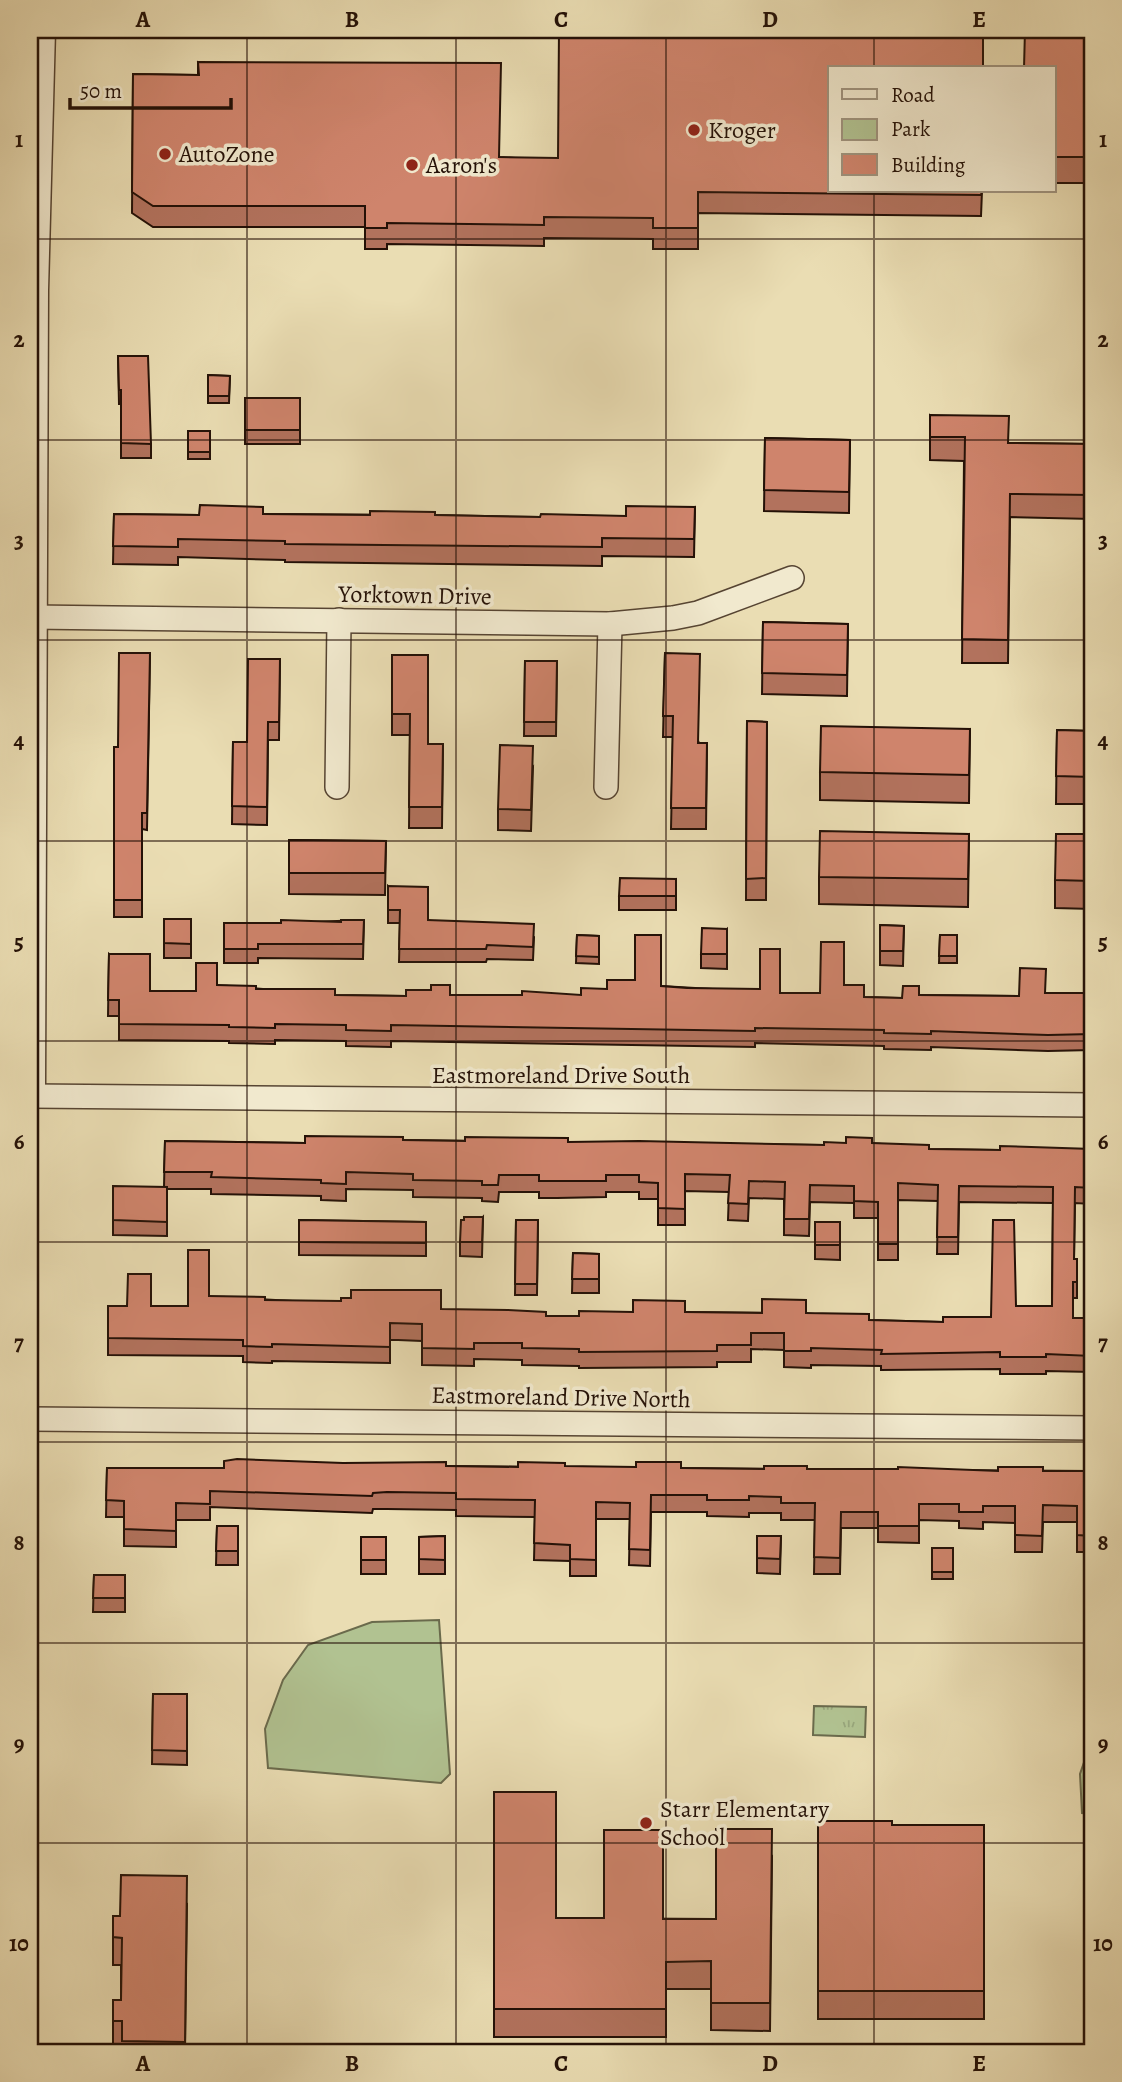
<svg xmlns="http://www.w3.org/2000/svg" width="1122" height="2082" font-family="Alegreya,serif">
	<defs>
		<pattern id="park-tufts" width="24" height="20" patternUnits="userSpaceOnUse" patternTransform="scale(1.75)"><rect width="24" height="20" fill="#b1c291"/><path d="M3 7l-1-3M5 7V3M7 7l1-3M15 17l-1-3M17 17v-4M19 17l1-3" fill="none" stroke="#98a67c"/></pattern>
	</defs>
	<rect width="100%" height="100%" fill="#eaddb3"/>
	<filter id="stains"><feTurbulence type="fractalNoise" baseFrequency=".00286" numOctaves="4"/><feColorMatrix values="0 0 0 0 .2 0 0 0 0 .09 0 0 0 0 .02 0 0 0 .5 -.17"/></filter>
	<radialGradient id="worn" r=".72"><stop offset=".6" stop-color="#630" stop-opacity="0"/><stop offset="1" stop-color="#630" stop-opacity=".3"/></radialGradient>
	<g fill="#b1c291" stroke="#6a6a4c" stroke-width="2">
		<path d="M439,1620l11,154 -9,9 -173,-15 -3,-39 18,-49 25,-35 64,-23z"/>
		<path d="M1092,1739v75l-10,-1 -2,-39z"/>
	</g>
	<path fill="url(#park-tufts)" stroke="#6a6a4c" stroke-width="2" d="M814,1706l52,1 -1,30 -52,-2z"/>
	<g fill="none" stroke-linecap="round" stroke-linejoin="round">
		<g stroke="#564432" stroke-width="26">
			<g id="minor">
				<path d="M31,617l579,7 63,-6 25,-5 94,-35"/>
				<path d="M337,787l2,-167"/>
				<path d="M606,787l4,-163"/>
				<path d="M30,1096l1062,9"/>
				<path d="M30,1419l1062,9"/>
			</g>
		</g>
		<g stroke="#564432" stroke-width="33">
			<path id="tertiary" d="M30,1087l3,-797 7,-260"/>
		</g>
		<use href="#minor" stroke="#f1e9ce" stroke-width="23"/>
		<use href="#tertiary" stroke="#f1e9ce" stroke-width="30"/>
	</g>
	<g fill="#b2725d" stroke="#241107" stroke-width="2">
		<path d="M1092,30v153h-38v-115z"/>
		<path d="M198,62l302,95 482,34 -1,25 -283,-3v36h-45v-10l-109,-1v8l-157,-2v5h-22v-22h-212l-21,-14 1,-139 65,1z"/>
		<path d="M118,356l33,88v14h-30v-54h-2z"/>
		<path d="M208,375l22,1 -1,27h-21z"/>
		<rect x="245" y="398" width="55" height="46"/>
		<path d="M930,415l79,28 83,1v75l-82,-2 -2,146h-46l2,-202 -34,-1z"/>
		<rect x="188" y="431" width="22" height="28"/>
		<path d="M765,438l85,2 -1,73 -85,-2z"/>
		<path d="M695,507l-1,50 -92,-1v10l-317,-4v-2l-107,-3v8l-65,-1 1,-50 85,1 64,-1 172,1 105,2 86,-1z"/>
		<path d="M763,622l85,2 -1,72 -85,-2z"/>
		<path d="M150,653l-3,177 -5,-1v88h-28v-170h4z"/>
		<path d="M665,653l34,90h8l-1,86h-35l2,-92h-10z"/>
		<path d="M392,655l36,89h15l-1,84h-33l1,-93h-18z"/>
		<path d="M280,659l-1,81h-11l-1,85 -35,-1 1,-82h14z"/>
		<path d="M525,661h32l-1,75h-32z"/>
		<path d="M747,721l20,1 -1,178h-20z"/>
		<path d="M970,729l-1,74 -149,-3v-28z"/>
		<path d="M1057,730l35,1v73h-36z"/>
		<path d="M533,767l-2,64 -33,-1v-21z"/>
		<path d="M969,834l-1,73 -149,-3v-27z"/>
		<path d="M1092,834v75l-37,-1v-28z"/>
		<path d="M289,840l97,1 -1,54 -96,-1z"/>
		<path d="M676,879v31h-57v-14z"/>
		<path d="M388,886l40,34 106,17 -1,23 -46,-1 -1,3h-87l1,-39h-12z"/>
		<rect x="164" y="919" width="27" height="39"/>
		<path d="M364,920l-1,39 -105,-1v5h-34v-40h57z"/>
		<path d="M880,925l24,1 -1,40 -23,-1z"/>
		<path d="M727,929v40l-26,-1v-14z"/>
		<path d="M577,935l22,1v28l-23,-1z"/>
		<path d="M940,935h17v28h-18z"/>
		<path d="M109,954l41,37h46l21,-6 118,10 71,1 44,-1h131l26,-6 54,-3 119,7h40l24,-8 20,12 38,1 17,-3 100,1 26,-3 40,9 7,1v47l-44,1 -117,-4v3l-47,-1v-3l-129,-3v4l-364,-6v6l-45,-1v-5l-71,-1v4l-46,-1v-2l-110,-1v-24h-11z"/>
		<path d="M403,1140l421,5 48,-2 57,6 71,1 92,-1v55l-17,-1 -1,56h3v39h-4v20h19v54l-46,-1v3h-46v-5l-119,1v-4l-70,-1v3l-27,-1v-17l-33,-1v13h-34v5l-138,1v-2l-57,-1v-5l-48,-1v7l-52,-1v-24l-24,-1h-8v23l-118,-2v2l-29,-1v-6l-135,-1v-49h80l21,-10 337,20h33l106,-4 121,1 63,7 74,2 48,-5 25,-11h36l1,-103 -94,-1 -1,52h-21l1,-53 -40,-1v60h-20v-42h-24v-15l-44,-1 -1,34 -25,-1v-36l-35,-1 -1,23 -20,-1 1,-28 -44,-1v34h-27v-26h-19v-7h-33v5l-49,1h-18v-6h-40l-1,10 -16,-1v-3l-69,-1v-7l-67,-1v12l-25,-1v-4l-110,-2v-5h-44v47l-54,-1v-15l51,-33 1,-46 140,2z"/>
		<path d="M483,1217l-1,40 -22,-1v-14z"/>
		<path d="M299,1220l127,2v34l-127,-1z"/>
		<path d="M516,1220h22l-1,75h-22z"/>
		<path d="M815,1222h25v38l-25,-1z"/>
		<path d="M573,1253l26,1v39h-27z"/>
		<path d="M343,1463l103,3 361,3 285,2v81h-15v-30h-34l-1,30h-27v-29l-32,-1v7l-24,-1v-7l-40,-1v23l-41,-1v-14h-37l-1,46h-26l1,-54h-34v-7h-32v4l-42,-1v-4h-56l-1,54 -21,-1 1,-46h-34v57h-26v-15l-36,-1 1,-43 -79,-1v-6l-69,-1h-14l-1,4 -162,-6v13h-34v27l-52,-1v-29h-18l1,-49h117z"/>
		<path d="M217,1526h21v39h-22z"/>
		<path d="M445,1536v38h-26v-37z"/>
		<path d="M757,1536h24l-1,38 -23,-1z"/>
		<rect x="361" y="1537" width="25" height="37"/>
		<rect x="932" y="1548" width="21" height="31"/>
		<path d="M94,1575h31v37h-32z"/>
		<path d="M153,1694h34v71l-35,-1z"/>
		<path d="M494,1792l62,126 160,1 56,-62 -2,174 -59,-1v-41h-45v48h-172z"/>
		<path d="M818,1821l74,4h92v194h-166z"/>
		<path d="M187,1904l-2,148h-63v-3h-9v-49h8v-35h-8v-49h7z"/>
	</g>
	<g fill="#cf846c" stroke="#241107" stroke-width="2">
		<path d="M559,30h424v38h-153v123h152l-1,4 -283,-3v36h-45v-10l-109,-1v8l-157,-2v5h-22v-22h-212l-21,-14 1,-118 66,1 -1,-13 303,1 -2,94 59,1z"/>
		<path d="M1025,30h67v127h-38v-89h-30z"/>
		<path d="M118,356h30l3,88 -30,-1v-53h-2z"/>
		<path d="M208,375l22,1 -1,20h-21z"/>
		<rect x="245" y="398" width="55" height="32"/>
		<path d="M930,415l79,1 -1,27 84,1v51l-82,-1 -2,146 -46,-1 3,-202h-35z"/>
		<rect x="188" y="431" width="22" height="21"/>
		<path d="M765,438l85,2 -1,52 -85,-2z"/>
		<path d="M200,505l63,2v7l107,1v-4l65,1v3l105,2 1,-3 85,2v-10l69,1 -1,32 -92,-1v9l-317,-3v-3l-107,-2v8l-65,-1 1,-32 85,1z"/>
		<path d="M763,622l85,2 -1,51 -85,-2z"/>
		<path d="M119,653h31l-3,160h-5v87h-28v-153h4z"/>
		<path d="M665,653l35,1 -2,89h9l-1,65h-35l2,-92h-10z"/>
		<path d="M392,655h36v89h15l-1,63h-33l1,-93h-18z"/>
		<path d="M248,659h32l-1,63h-11l-1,85 -35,-1 1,-64h14z"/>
		<path d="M525,661h32l-1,61h-32z"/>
		<path d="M747,721l20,1 -1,156 -20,1z"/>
		<path d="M821,726l149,3 -1,46 -149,-3z"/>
		<path d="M1057,730l35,1v46l-36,-1z"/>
		<path d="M500,745l33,1 -2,64 -33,-1z"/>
		<path d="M820,831l149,3 -1,45 -149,-2z"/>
		<path d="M1056,834h36v47l-37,-1z"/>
		<path d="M289,840l97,1 -1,32h-96z"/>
		<path d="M620,878l56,1v17h-57z"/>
		<path d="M388,886l40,1v33l106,4 -1,23 -46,-2 -1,4h-87l1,-39h-12z"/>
		<path d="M164,919h27v25l-27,-1z"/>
		<path d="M281,920l60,2v-2h23l-1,24h-105v5h-34v-26h57z"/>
		<path d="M880,925l24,1 -1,25h-23z"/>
		<path d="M702,928l25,1v25h-26z"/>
		<path d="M577,935l22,1v21l-23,-1z"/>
		<path d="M635,935h26v51l26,2 73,1v-40h20v44h40l1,-51h23v43h20v12l38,1 1,-12h16v9l100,1 1,-28 26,1 -1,24h41l-1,9 7,1v31l-44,1 -117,-4v3l-47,-1v-3l-129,-2v3l-364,-6v6l-45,-1v-5l-71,-1v4l-46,-1v-2l-110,-1v-24h-11l1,-46h41v37h46v-28h21v22l39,1v3h79v6l71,1v-6h25v-5h19v10h72v-4l59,4v-7l26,1v-9h28z"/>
		<path d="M940,935h17v21h-18z"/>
		<path d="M305,1136l98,1v3l62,1v-4l103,1v4l71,-1 185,4v-3l22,1v-6l26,1v5l57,2v4l71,1v-4l92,3v39l-17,-1 -1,72h3v23h-4v36h19v38l-46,-2v3h-46v-5l-119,2 1,-4 -71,-2v3h-27v-18h-33v12h-34v6l-138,1v-3l-57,-1v-5h-48v6l-52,-1v-24l-32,-1v24l-118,-3v3l-29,-1v-6l-135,-2v-32h19l1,-32h23v32h37v-56h21v46l56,1v3l76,1v-3h10v-8h90v19l67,1 38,2v4h33v-5l54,1v-12l52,1v11l77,1v-14l44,1v13l63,1v6l74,2v-5h48l2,-97h21l2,86h36l1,-119 -94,-1 -1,51h-21l1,-52 -40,-2v61h-20v-42l-24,-1v-15l-44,-1 -1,34h-25l1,-37 -36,-1 -1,23 -20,-1 2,-28 -45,-1v35l-27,-1v-25l-19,-1v-7h-33v6h-67v-6h-40l-1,10h-16v-4l-69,-1v-6l-67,-2v12l-25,-1v-3l-110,-3 1,-5h-48l1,-31 140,2z"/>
		<path d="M113,1186l54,1v35l-54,-2z"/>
		<path d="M464,1217h19l-1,25h-22l1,-22h3z"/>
		<path d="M299,1220l127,2v21l-127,-1z"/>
		<path d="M516,1220h22l-1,64h-22z"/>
		<rect x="815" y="1222" width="25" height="23"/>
		<path d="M573,1253l26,1v25h-27z"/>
		<path d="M237,1459l106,4 103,-1v4l72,1v-5l47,1v3l71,1v-5h45v6l83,1v-3h43v3h91v-2l100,4v-4h45v4h49v65l-15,-1v-29l-34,-1 -1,31 -27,-1v-29h-32v6h-24v-8h-40v22h-41v-14h-37l-1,46 -26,-1 1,-54h-34v-6l-32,-1v4h-42v-5h-56l-1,55 -21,-1 1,-46 -34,-1v58l-26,-1v-14l-36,-2 1,-43 -79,-1v-6l-69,-1 -14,1 -1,3 -162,-5v13l-34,-1v28l-52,-2v-28l-18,-1 1,-32h117v-7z"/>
		<path d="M217,1526h21v25h-22z"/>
		<path d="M445,1536v24l-26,-1v-22z"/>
		<path d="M757,1536h24l-1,23 -23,-1z"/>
		<rect x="361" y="1537" width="25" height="23"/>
		<rect x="932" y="1548" width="21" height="24"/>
		<path d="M94,1575h31v23h-32z"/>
		<path d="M153,1694h34v57l-35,-1z"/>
		<path d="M494,1792h62v126h48v-88h59v89h53v-90h56l-2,174h-59v-42l-45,1v47h-172z"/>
		<path d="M818,1821h74v4h92v166h-166z"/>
		<path d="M121,1875l66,1 -2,166 -63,-1v-20h-9v-21h8l1,-62 -9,-1v-21h7z"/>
	</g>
	<path fill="none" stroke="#241107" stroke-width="2" stroke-opacity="0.55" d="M247,30v2022M456,30v2022M666,30v2022M874,30v38M874,191v1861M30,239h1062M30,440h1062M30,640h1062M30,841h1062M30,1041h1062M30,1242h1062M30,1442h1062M30,1643h1062M30,1843h1062"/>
	<g fill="#8f2418" stroke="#f1e9ce" stroke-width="2.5">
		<circle cx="694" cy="130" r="7"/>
		<circle cx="165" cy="154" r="7"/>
		<circle cx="412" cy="165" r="7"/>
		<circle cx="646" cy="1823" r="7"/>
	</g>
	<g text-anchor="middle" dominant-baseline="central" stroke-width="7" stroke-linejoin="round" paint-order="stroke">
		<g font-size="24" fill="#241107" stroke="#f1e9ce" text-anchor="start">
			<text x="708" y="130">Kroger</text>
			<text x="179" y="154">AutoZone</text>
			<text x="426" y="165">Aaron's</text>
			<text x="660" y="1809">Starr Elementary<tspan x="660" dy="28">School</tspan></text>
		</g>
		<g font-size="24" fill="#241107" stroke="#f1e9ce">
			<text transform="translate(415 595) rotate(1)">Yorktown Drive</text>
			<text x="561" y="1075">Eastmoreland Drive South</text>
			<text transform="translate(561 1397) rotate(1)">Eastmoreland Drive North</text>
		</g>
	</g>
	<rect width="1122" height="2082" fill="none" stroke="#eaddb3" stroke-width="77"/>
	<rect x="828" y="66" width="228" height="126" fill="#f1e9ce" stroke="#9f937e" stroke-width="2"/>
	<rect x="842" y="89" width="35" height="10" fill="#f1e9ce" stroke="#9f937e" stroke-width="2"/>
	<text x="891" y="102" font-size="21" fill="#241107">Road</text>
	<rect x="842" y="119" width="35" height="21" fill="#b1c291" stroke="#9f937e" stroke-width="2"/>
	<text x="891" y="136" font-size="21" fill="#241107">Park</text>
	<rect x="842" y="154" width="35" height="21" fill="#cf846c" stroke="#9f937e" stroke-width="2"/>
	<text x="891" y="172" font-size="21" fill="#241107">Building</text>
	<path d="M70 98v10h161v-10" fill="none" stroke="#241107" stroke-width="3.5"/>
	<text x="80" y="98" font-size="21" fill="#241107" stroke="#f1e9ce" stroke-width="5" paint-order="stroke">50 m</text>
	<rect x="38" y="38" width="1046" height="2006" fill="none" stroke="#241107" stroke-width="2.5"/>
	<g font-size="23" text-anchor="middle" font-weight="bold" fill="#241107">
		<text x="143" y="27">A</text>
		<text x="352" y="27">B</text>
		<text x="561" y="27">C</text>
		<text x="770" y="27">D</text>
		<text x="979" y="27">E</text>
		<text x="19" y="147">1</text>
		<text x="1103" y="147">1</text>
		<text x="19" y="347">2</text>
		<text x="1103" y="347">2</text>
		<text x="19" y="548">3</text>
		<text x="1103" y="548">3</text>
		<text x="19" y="748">4</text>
		<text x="1103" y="748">4</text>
		<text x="19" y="949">5</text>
		<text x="1103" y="949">5</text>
		<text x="19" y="1149">6</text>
		<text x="1103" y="1149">6</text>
		<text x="19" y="1350">7</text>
		<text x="1103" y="1350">7</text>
		<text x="19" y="1550">8</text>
		<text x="1103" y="1550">8</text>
		<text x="19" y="1751">9</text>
		<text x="1103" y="1751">9</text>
		<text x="19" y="1951">10</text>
		<text x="1103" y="1951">10</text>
		<text x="143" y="2071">A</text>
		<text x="352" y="2071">B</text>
		<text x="561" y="2071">C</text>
		<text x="770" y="2071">D</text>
		<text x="979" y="2071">E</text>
	</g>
	<rect width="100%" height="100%" filter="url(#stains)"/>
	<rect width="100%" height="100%" fill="url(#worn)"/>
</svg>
